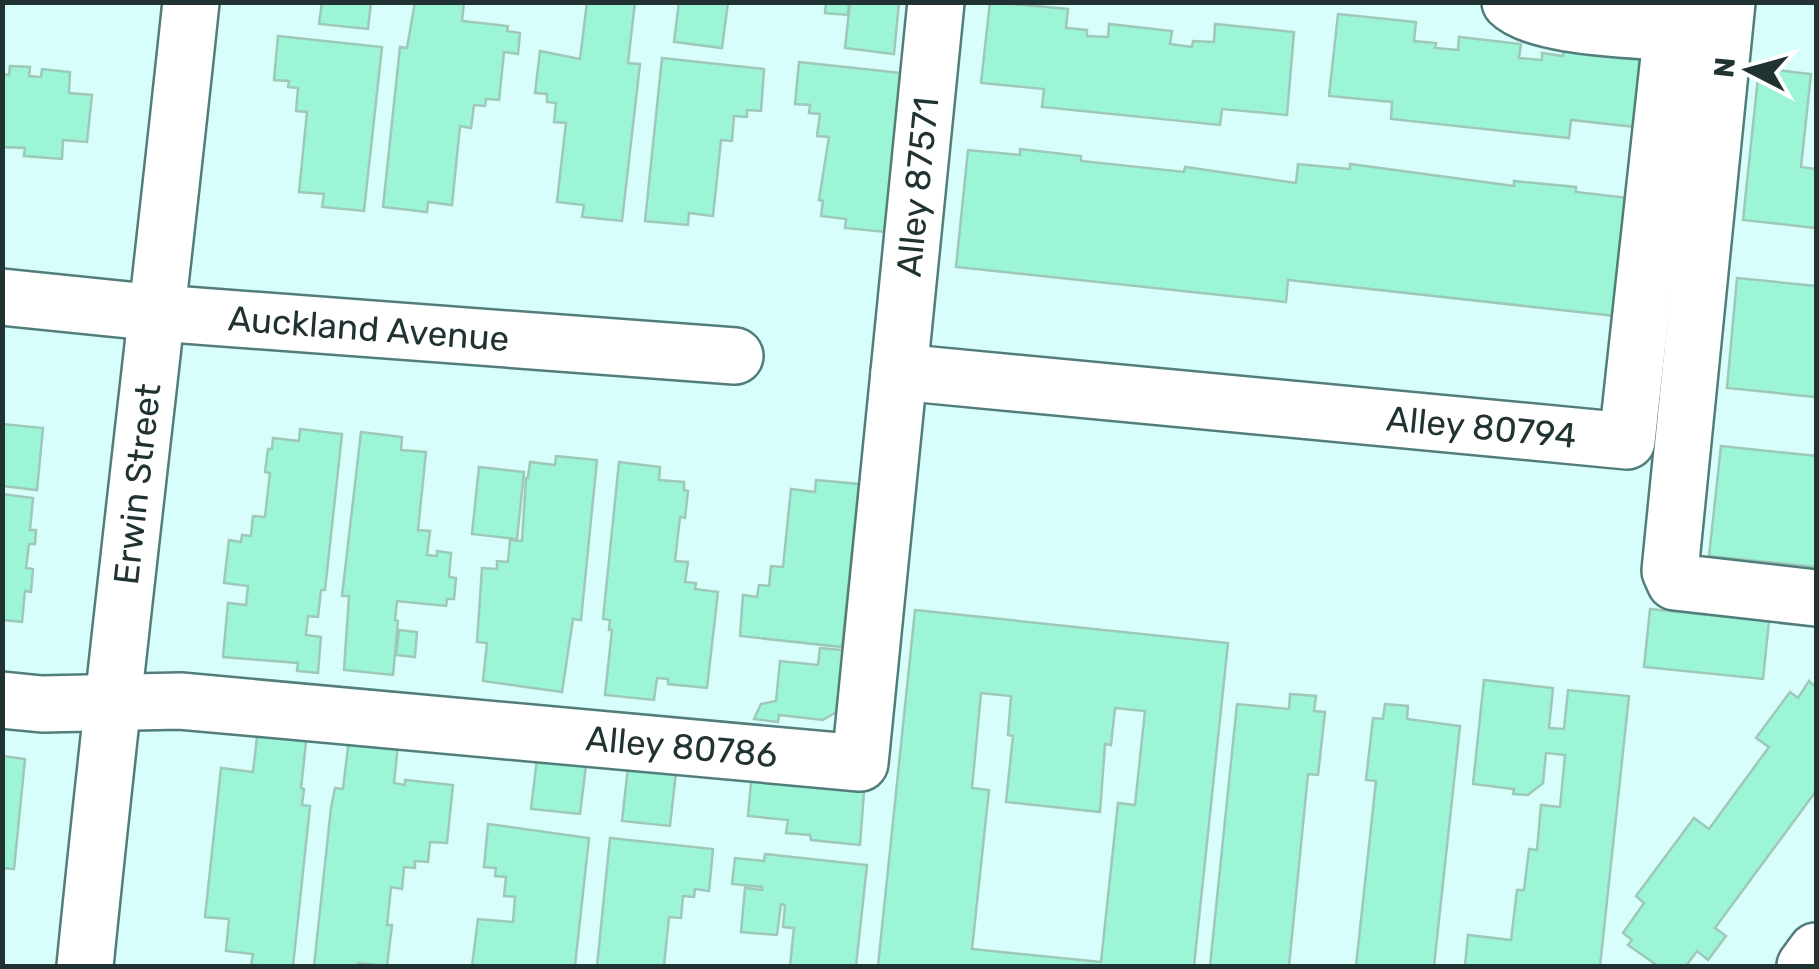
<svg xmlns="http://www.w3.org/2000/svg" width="1819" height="969" font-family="Rubik,sans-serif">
	<rect width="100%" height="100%" fill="#d7fefb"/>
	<g fill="#9df5d7" stroke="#9ec8b8" stroke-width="2.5" fill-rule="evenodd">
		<path d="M322,2h49l-3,27 -49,-5z"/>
		<path d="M415,2h49l-2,19 46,5 -1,5 13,2 -2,21 -14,-2 -5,48 -13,-1 -1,7 -11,-1 -3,23 -11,-2 -8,79 -24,-3 -1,10 -44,-5 17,-160 7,1z"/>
		<path d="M587,2h48l-7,61 12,1 -18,157 -40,-4 2,-12 -27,-3 9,-79 -12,-1 2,-19 -9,-1v-8l-12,-1 5,-42 40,8z"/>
		<path d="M679,2h49l-6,46 -48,-6z"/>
		<path d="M826,2h23l-1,13 -23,-2z"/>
		<path d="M850,2h49l-5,52 -49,-6z"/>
		<path d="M990,2l78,7 -2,19 21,2v6l21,1 1,-13 63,7 -2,13 22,3 1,-6 21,1 1,-18 79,8 -7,83 -65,-6 -2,16 -178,-18 2,-18 -63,-6z"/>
		<path d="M1338,14l78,8 -2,19 22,2 -1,5 23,2 1,-13 62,7 -2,14 23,2v-7l21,3 2,-19 79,9 -8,81 -65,-7 -2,18 -178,-19 1,-17 -63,-6z"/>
		<path d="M278,36l104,11 -18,164 -42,-4 2,-13 -25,-2 8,-80 -11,-1 2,-23 -10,-1 1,-6 -15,-1z"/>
		<path d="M662,58l102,11 -3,42 -14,-1v7l-13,-1 -2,25 -11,-1 -8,76 -24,-3 -1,12 -43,-4z"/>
		<path d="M799,62l103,11 -17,159 -40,-4 1,-9 -25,-3 2,-15 -4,-1 10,-63 -12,-1 3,-22 -11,-1 1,-8 -15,-1z"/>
		<path d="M10,66l20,1 -1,9 12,1 1,-8 28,3 -1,21 23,2 -5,47 -24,-2 -1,19 -38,-3 1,-8 -23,-1v-73l7,1z"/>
		<path d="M1759,68l52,6 -10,93 15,2v59l-73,-8z"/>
		<path d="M1020,149l61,7v5l103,11 1,-5 111,16 2,-19 52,5v-5l164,22v-5l62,6v5l52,6 -12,118 -328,-36 -2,22 -330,-35 12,-117 52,5z"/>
		<path d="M1737,278l79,8v111l-89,-9z"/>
		<path d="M2,424l41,4 -6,62 -35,-4z"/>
		<path d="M300,429l42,5 -17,156h-4l-3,27 -10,-1 -2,19 15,2 -3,36 -21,-2 1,-8 -75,-6 5,-54 18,2 2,-19 -24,-3 5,-43 12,2 1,-7 9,1 2,-20 12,1 5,-44 -5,-1 3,-23h4l1,-11 26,3z"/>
		<path d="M361,432l41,5 -1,13 25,2 -8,78 12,1 -3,24 10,1v-5l14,2 -2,24 7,1 -2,21h-7l-1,7 -49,-5 -2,19 3,1 -5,54 -49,-5 5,-74h-7z"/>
		<path d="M1721,446l95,10v111l-107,-11z"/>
		<path d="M556,456l41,4 -16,160 -8,-1 -11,73 -79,-11 4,-38 -10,-1 5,-74 15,1v-8l11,1 2,-22 12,1 4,-63h2l2,-16 25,3z"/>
		<path d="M619,462l41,5 -1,13 25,2v8l4,1 -3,27 -5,-1 -5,44 13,1 -3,20 11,1 -1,6 23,3 -11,96 -39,-4v-5l-11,-1 -3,22 -49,-5 7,-65h-3l1,-10 -7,-1z"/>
		<path d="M479,467l45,5 -7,67 -45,-5z"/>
		<path d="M816,480l43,4 -17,163 -102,-11 3,-41 14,2 2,-12 10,1 2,-20 12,1 8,-78 24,3z"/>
		<path d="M2,494l31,4 -3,32h6l-1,14h-6l-3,24 7,1 -2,23 -6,-1 -3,31 -20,-2z"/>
		<path d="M1650,609l119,12 -6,58 -119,-12z"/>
		<path d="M915,610l313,33 -34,323h-316zM981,693l30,3 -3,39 5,1 -7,66 94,10 5,-68 6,1 4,-37 30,3 -10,94 -17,-2 -17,159 -129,-13 17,-159 -17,-2z"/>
		<path d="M399,630l18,2 -2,25 -19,-2z"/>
		<path d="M820,648l32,3 -6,55 -23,14 -44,-5 -1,7 -24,-3 7,-15 15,-3 4,-40 38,4z"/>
		<path d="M1484,680l69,8 -4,40 15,1 4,-39 61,6 -29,270h-135l3,-31 43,5 6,-50h7l5,-41 8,1 4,-45 19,2 5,-52 -19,-2 -3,30 -15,12 -15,-1 1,-5 -41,-5z"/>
		<path d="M1809,681l7,6v104l-101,137 11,8 -18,24 -11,-9 -11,15h-28l-30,-21 4,-5 -9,-7 21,-30 -8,-7 58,-78 15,11 60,-82 -13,-9 34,-46 8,6z"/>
		<path d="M1290,694l26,2 -2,15 11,1 -7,63 -10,-1 -19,192h-79l27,-262 52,5z"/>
		<path d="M1385,704l23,2 -1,13 53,7 -26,240h-78l20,-185 -10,-1 7,-62 10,1z"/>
		<path d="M258,728l49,5 -6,55 3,1 -2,16 8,1 -17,160 -42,-1 2,-11 -27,-3 3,-32 -24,-2 16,-149 32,4z"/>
		<path d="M349,739l49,5 -4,39 11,2v-5l48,5 -6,58 -17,-1 -2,20 -13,-1v7l-11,-1 -2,22 -11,-2 -4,38h5l-5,41 -29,-3 -1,3h-43l17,-158 4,-20 8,1z"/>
		<path d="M2,756l23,3 -11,110 -12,-1z"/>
		<path d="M537,759l49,6 -6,49 -49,-5z"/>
		<path d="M628,767l48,5 -6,54 -48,-5z"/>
		<path d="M752,772l42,3 25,12 45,4 -4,54 -49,-5 -1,-5 -24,-2 2,-13 -40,-4z"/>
		<path d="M488,824l101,14 -14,128h-103l6,-47 35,3 2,-25 -11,-1 2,-19 -11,-1 1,-8 -12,-1z"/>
		<path d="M610,838l103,11 -4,42 -14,-2 -1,8 -11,-1 -2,22 -12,-1 -5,49h-67z"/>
		<path d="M765,854l102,11 -11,101h-66l4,-38 -11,-1 2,-22 -4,-1 -4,31 -36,-3 4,-44 17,2v-3l-30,-3 3,-26 29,3z"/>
	</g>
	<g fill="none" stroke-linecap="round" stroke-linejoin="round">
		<g stroke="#517e7b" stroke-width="60">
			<g id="minor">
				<path d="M1510,2c26,26 124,27 162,31"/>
				<path d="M1727,2l-57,569 5,11 141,16"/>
				<path id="s1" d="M2,297l156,16 577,43"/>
				<path id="s2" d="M899,372l728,69 48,-439"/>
				<path id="s3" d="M2,700l40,4 138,-3 680,62 76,-761"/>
				<path id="s4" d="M85,966c32,-321 72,-642 106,-964"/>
				<path d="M1805,966l11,-15"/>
			</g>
		</g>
		<use href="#minor" stroke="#fff" stroke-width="55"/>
	</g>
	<g text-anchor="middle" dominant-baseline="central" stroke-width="9" stroke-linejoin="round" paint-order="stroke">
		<g font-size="35" fill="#203332" stroke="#fff">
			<text stroke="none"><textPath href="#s3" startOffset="1440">Alley 87571</textPath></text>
			<text stroke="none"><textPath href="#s1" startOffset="368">Auckland Avenue</textPath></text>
			<text stroke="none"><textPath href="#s2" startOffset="585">Alley 80794</textPath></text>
			<text stroke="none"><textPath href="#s4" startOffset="485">Erwin Street</textPath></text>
			<text stroke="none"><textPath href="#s3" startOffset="682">Alley 80786</textPath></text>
		</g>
	</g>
	<rect width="1819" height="969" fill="none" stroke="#203332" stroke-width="10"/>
	<g transform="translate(1749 70) rotate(276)" stroke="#ffffff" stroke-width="8" paint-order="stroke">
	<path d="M0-8L18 38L0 25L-18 38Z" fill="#203332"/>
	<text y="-15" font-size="28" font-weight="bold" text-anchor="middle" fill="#203332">N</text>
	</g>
</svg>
